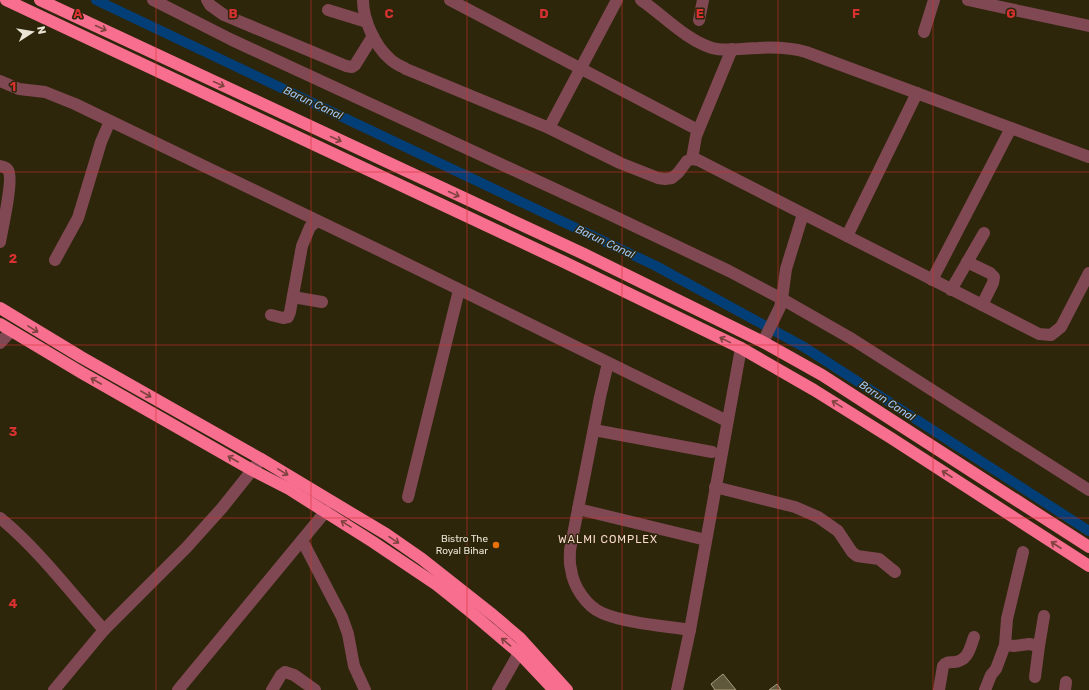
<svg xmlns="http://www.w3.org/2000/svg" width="1089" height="690" font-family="Rubik,sans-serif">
	<rect width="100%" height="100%" fill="#2e260a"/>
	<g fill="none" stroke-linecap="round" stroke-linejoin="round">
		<path stroke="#043e76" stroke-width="10" d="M96,0l560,266 148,81 285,184"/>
	</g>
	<g fill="#60583b" stroke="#a79e7f">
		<path d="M723,674l13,16h-21l-4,-6z"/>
		<path d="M777,684l4,6h-12z"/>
	</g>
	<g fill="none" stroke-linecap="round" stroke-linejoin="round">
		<g stroke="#7f4853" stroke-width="12">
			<path d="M153,0l79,40 377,174 120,57 53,28 70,40 237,151"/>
			<path d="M207,0l3,5 14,10 122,51 6,1 3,-2 18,-29"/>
			<path d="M363,0c0,20 12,46 27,59 5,5 11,7 16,10l143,59 71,35 38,15 7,1 7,-1 6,-5 9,-12 5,-2 6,1 341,174 12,1 10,-8 28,-54"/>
			<path d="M450,0l248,130"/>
			<path d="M641,0c22,15 45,40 71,48 14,4 31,0 46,0 16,-1 33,0 48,4l283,105"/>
			<path d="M968,0l121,26"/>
			<path d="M328,10l39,12"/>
			<path d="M699,20l4,-20"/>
			<path d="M924,32l10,-32"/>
			<path d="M0,81l19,8 26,3 30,12 316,152 336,165"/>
			<path d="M549,128l68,-128"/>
			<path d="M692,159l4,-23 36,-87"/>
			<path d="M0,166c3,1 6,1 8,4 6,8 -6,60 -8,72"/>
			<path d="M847,236l70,-143"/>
			<path d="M55,260l23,-42 23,-76 9,-21"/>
			<path d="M967,262l23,11 4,4 -1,6 -11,22"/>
			<path d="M932,280l79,-152"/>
			<path d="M951,290l33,-57"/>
			<path d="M293,297l29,5"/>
			<path d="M271,315l12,3 5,-1 2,-5 12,-66 8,-19 7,-6"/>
			<path d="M763,342l17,-35 2,-8 4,-30 17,-55"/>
			<path d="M0,343l11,-12"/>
			<path d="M608,363l-8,34 -30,153c0,6 -1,13 1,19 2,17 15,37 31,44 23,10 62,13 88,17"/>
			<path d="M594,430l118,22"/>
			<path d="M715,487l80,20 23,10 20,14 14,21 5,4 22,3 16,13"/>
			<path d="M408,497l51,-207"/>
			<path d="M578,509l128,31"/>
			<path d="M0,518c39,32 71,75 104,112"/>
			<path d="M302,540l40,77 6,17 6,32 11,24"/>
			<path d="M1005,645l9,1 15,-2 10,2 5,-30"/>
			<path d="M1035,677l4,-31"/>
			<path d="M54,690l50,-60 82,-82 36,-40 39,-49"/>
			<path d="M178,690l148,-179"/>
			<path d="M272,690l9,-15 4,-3 9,3 21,15"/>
			<path d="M498,690l21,-37"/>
			<path d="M677,690l13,-60 51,-282"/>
			<path d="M939,690l4,-24c3,-4 6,-4 11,-4 14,-1 16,-14 20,-25"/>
			<path d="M985,690l6,-15 5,-6 9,-24 2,-26 16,-67"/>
			<path d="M1065,690l1,-8"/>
		</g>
		<g stroke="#f76e8f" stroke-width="12">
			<path d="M6,0l558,262 177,86 73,42 77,48 198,128"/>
			<path d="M40,0l544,254 179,88 59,33 267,172"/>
			<path d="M0,308l81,49 180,102 125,75 36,25 71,56 27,23 47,52"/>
			<path d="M0,324l82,49 170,97 37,19 84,53 64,43 30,24 52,44 35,37"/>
		</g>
	</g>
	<defs><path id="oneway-shaft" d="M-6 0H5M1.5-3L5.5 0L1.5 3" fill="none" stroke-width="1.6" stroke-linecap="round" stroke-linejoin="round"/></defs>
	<g stroke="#7e433f">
		<use href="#oneway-shaft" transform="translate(101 28) rotate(25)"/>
		<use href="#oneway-shaft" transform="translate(219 84) rotate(25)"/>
		<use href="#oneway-shaft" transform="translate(336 139) rotate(25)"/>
		<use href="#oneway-shaft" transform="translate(454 194) rotate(25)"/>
		<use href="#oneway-shaft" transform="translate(33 329) rotate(31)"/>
		<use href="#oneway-shaft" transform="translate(725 340) rotate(-154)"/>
		<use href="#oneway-shaft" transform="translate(96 381) rotate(-150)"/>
		<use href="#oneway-shaft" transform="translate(146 394) rotate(30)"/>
		<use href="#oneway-shaft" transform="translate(837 404) rotate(-148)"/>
		<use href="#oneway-shaft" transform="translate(233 459) rotate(-150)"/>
		<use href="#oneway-shaft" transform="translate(283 472) rotate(31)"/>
		<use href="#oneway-shaft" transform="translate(947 474) rotate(-147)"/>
		<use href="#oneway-shaft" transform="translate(346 524) rotate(-148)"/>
		<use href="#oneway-shaft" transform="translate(394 540) rotate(34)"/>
		<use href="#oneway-shaft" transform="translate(1056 545) rotate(-147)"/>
		<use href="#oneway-shaft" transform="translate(506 642) rotate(-140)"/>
	</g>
	<path fill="none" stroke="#d73131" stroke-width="1" stroke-opacity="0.55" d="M156,0v690M311,0v690M467,0v690M622,0v690M778,0v690M933,0v690M0,172h1089M0,345h1089M0,518h1089"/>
	<circle fill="#e8710a" stroke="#2e260a" stroke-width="1.5" cx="496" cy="545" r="4"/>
	<g text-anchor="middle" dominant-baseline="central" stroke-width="3" stroke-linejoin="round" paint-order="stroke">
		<g font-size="10" fill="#eae5d5" stroke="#2e260a" text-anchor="end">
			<text x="488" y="539">Bistro The<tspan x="488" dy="12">Royal Bihar</tspan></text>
		</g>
		<g font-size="11" font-style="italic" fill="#9bc5f7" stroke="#2e260a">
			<text transform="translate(313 103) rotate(25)">Barun Canal</text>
			<text transform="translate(605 242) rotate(25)">Barun Canal</text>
			<text transform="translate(887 401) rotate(33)">Barun Canal</text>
		</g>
		<g font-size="11" letter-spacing="1" fill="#fadacd" stroke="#2e260a">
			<text x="608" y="539">WALMI COMPLEX</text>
		</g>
	</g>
	<g font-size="13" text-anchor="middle" font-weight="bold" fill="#d73131" stroke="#2e260a" stroke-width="3" stroke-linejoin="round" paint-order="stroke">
		<text x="78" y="18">A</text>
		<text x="233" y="18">B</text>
		<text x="389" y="18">C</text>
		<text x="544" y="18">D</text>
		<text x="700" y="18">E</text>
		<text x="856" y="18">F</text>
		<text x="1011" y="18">G</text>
		<text x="13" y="91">1</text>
		<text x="13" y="263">2</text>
		<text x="13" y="436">3</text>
		<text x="13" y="608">4</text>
	</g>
	<g transform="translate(32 32) rotate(78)" stroke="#2e260a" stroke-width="3" paint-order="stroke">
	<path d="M0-3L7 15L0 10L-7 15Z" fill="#eae5d5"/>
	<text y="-6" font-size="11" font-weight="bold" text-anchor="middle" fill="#eae5d5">N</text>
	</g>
</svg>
